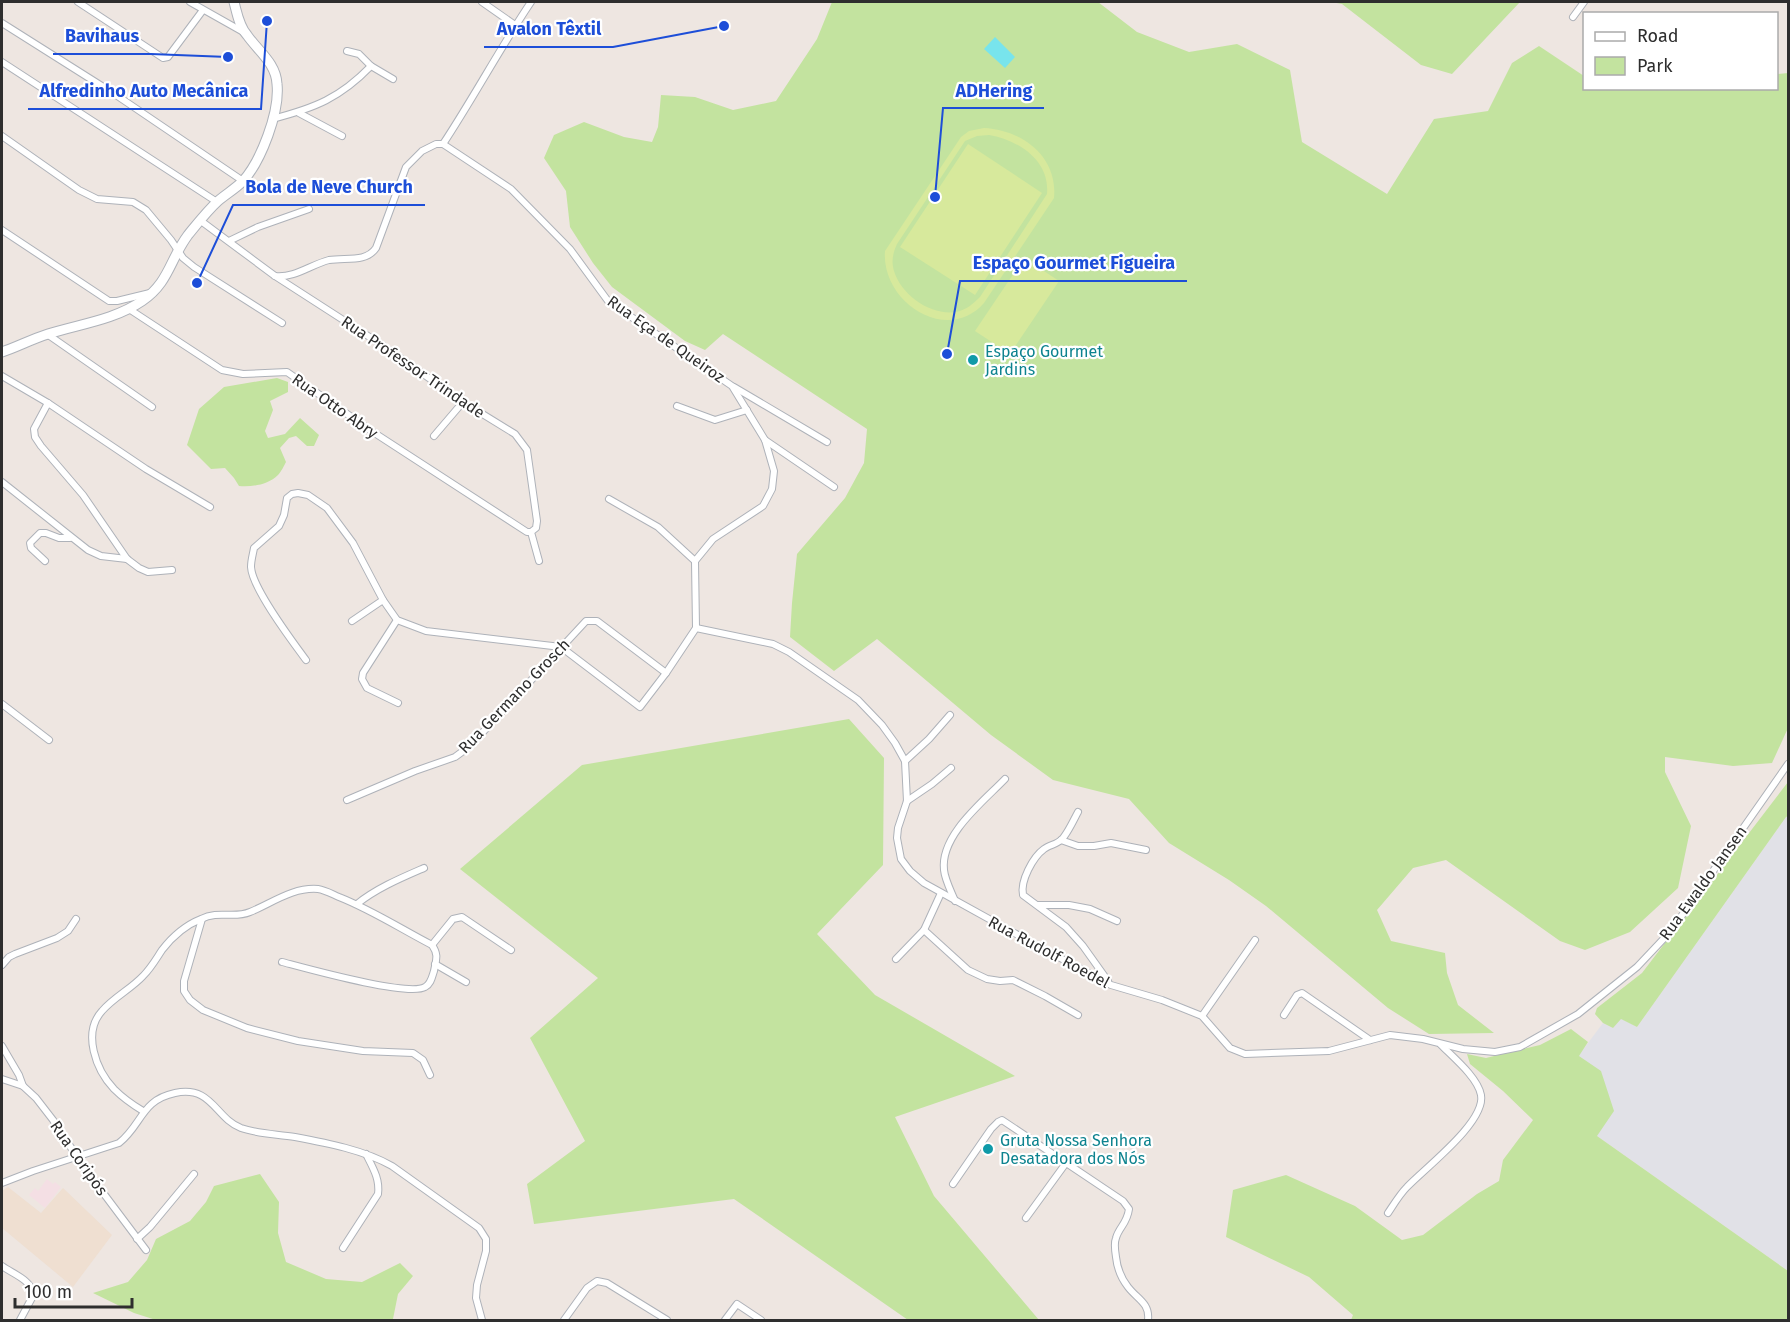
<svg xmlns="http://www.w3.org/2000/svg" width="1790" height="1322" font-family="'Fira Sans',sans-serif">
	<rect width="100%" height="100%" fill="#eee6e1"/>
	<path fill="#e1e1e7" d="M1788,816v455l-191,-135 -18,-81 24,-32 10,5 8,-10 16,9 149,-210z"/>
	<path fill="#efdfd1" d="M8,1187l33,26 22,-25 49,47 -39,52 -71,-59v-37z"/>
	<path fill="#f4dfe4" d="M47,1179l6,5 2,-2 6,5 -16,21 -16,-13 6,-7 3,3z"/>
	<g fill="#c3e39f">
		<path d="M832,2h266l39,30 52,20 48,-8 53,26 12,72 85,52 47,-75 54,-8 24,-48 27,-17 45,30v12h192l1,-14 11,-1v655l-16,35 -39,3 -68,-9v15l26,54 -13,62 -48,44 -45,18 -25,-9 -114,-81 -33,8 -36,42 14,31 54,12 2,20 11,32 36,28 -65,1 -41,-26 -122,-102 -37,-26 -60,-37 -40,-44 -76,-19 -62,-45 -114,-96 -43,32 -44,-34 2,-34 5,-49 48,-56 19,-35 3,-34 -144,-95 -18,16 -20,-9 -73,-54 -19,-24 -23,-36 -4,-36 -22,-33 10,-23 30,-13 40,15 28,5 6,-15 3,-32 34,2 38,13 43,-9 41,-62z"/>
		<path d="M1331,2h189l-68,72 -31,-9 -79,-61z"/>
		<path d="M277,378l11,4v10l-18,9 3,9 -8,21 3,7 17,-4 15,-16 19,17 -5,11h-7l-11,-10 -7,2 -9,10 6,14c-2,4 -5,10 -8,13 -10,10 -26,12 -39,11l-5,-8 -9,-10 -14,1 -24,-24 12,-36 25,-22z"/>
		<path d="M849,719l35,39 -1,107 -66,69 58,61 140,81 -120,41 39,79 105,124h-131l-174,-121 -200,25 -7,-40 58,-43 -55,-103 68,-60 -138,-109 122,-104z"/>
		<path d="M1788,782v34l-2,1 -149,210 -16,-8 -8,9 -10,-5 -8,-9 2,-6 45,-35z"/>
		<path d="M1571,1029l17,13 -9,14 22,15 13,40 -17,25 191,135v49h-437l2,-5 -44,-38 -83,-40 7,-47 53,-15 69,31 47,34 21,-5 54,-41 22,-13 4,-21 30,-40 -30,-29 -33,-27 -3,-10 19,4 54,-13z"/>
		<path d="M260,1174l19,28 -1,31 8,29 40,17 36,3 38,-19 13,13 -15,18 -5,25 -2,1h-235l-22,-7 -41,-20 35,-11 19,-22 9,-21 34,-18 16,-19 8,-16z"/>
	</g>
	<g fill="#d7e99c" fill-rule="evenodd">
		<path d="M984,128c39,2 74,29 70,70l-70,105c-37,42 -103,-1 -99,-52l76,-114 8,-6zM989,135c29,5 61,25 58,59l-67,103c-7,7 -14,13 -24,15 -25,4 -55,-17 -62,-41 -3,-10 -1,-18 3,-27l68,-103 12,-5z"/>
		<path d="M968,144l74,49 -67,102 -75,-48z"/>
		<path d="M1024,258l35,23 -49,73 -35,-23z"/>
	</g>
	<path fill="#78e4ec" d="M995,37l20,20 -10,11 -21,-19z"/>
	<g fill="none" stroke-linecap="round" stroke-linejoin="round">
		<g stroke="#aeb2b9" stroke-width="8">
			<g id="minor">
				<path d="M78,2l85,56 5,-1 35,-47"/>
				<path d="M190,2l55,31"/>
				<path d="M482,2l33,23"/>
				<path d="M1573,17l11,-15"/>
				<path d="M2,23l114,72 127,86"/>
				<path d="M347,51l12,3 12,12"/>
				<path d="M2,62l215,140"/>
				<path d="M299,113l43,23"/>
				<path d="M272,119c43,-11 68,-21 99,-53l22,13"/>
				<path d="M2,136l77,54 18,9 36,3 13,8 25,30 12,18 11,9 88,56"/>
				<path d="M443,144c31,-47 57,-96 88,-142"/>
				<path d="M201,221l74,55 107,69 81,57 52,32 12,16 10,71 -1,7 -5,4 8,29"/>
				<path d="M2,230l107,71h8l33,-8"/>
				<path d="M229,241l29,-14 51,-18"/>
				<path d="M275,276c20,2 35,-11 54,-16 16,-3 37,3 47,-12l30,-81 16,-16 14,-7h7l68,45 59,60 38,52 124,85 33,54 9,31 -2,18 -9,17 -50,33 -18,22 1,67 -30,45 -26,34 -79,-60 -135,-16 -29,-11 -14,-20 -30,-57 -26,-35 -19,-13 -10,-2 -6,1 -5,4 -3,17 -5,11 -25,22c-1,6 -3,12 -3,19 1,21 41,74 55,93"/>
				<path d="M129,309l93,61 21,4 44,-2 86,60 154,100h4"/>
				<path d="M47,334l105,73"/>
				<path d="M2,376l46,27 98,66 64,38"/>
				<path d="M734,387l93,55"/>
				<path d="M48,403l-14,26 1,8 6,9 42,49 44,64 12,9 9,4 24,-2"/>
				<path d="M677,406l38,14 32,-10"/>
				<path d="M434,436l29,-34"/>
				<path d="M765,440l69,47"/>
				<path d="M2,482l86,68 13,6 26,3"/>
				<path d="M609,499l49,28 37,34"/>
				<path d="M45,561l-14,-13 -1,-5 10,-10h6l13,5h11"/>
				<path d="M397,620l-34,53 -1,6 5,9 31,15"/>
				<path d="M352,621l31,-21"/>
				<path d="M696,628l77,16 16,8 69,48 24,25 13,18 10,18 2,40 -9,27 -1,10 4,21 9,12 14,12 112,62 75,40 51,15 40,16 28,32 15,6 84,-3 61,-16 33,4 40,10 32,3 25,-5 58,-33 59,-47 34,-36 117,-167"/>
				<path d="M2,704l47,36"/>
				<path d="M905,761l24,-22 21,-24"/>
				<path d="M347,800l68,-29 40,-14 15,-11 116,-125h11l69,52"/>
				<path d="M907,801l25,-17 19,-16"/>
				<path d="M1078,812c-4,7 -11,23 -17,28 -4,4 -12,5 -17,9 -11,8 -24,32 -21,46l43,32 17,19 25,35"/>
				<path d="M1061,840l17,6h16l17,-3 35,7"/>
				<path d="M955,901c-4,-10 -10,-21 -11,-31 -4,-35 40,-69 61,-91"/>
				<path d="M357,904c20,-16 44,-26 67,-36"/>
				<path d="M1038,905h31l21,4 27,12"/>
				<path d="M202,919l-18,62v10l6,9 13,10 44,18 51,13 65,10 50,2 10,7 7,15"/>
				<path d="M924,930l44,40 19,9 13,2 13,-1 32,16 33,19"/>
				<path d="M432,945l21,-26 9,-2 49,33"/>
				<path d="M896,959l28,-29 17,-37"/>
				<path d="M435,964l31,18"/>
				<path d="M2,965l7,-8 6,-3 42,-16 11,-7 8,-12"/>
				<path d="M1284,1015l13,-20 5,-2 68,47"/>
				<path d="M1202,1016l53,-76"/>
				<path d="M2,1046l17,29 4,11"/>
				<path d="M2,1079l21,7 13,12 17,22 30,46 63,84"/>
				<path d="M143,1111c-10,-6 -20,-13 -29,-22 -18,-19 -32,-56 -12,-78 12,-14 29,-22 41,-35 8,-8 13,-17 19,-26 10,-13 24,-25 39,-31 18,-9 33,0 49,-7 22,-9 43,-25 68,-23 7,1 14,5 21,8 33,13 62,32 93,48 7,10 4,15 2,26 -2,6 -3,13 -9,16 -17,10 -120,-19 -143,-25"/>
				<path d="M2,1183l31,-12 86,-28c23,-18 22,-43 56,-50 37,-8 40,25 66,35 17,6 36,6 54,9 32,6 69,13 97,29l87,62 7,11v12l-9,34 -1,13 6,22"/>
				<path d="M953,1184l38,-55 7,-7 4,-2 121,81 6,8c-2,15 -10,18 -13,29 -2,5 -1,13 0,19 1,10 5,21 12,30 9,12 22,16 20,33"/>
				<path d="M1388,1213c6,-9 12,-19 19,-26 18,-19 79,-65 74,-92 -3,-17 -27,-37 -40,-50"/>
				<path d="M1026,1218l40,-55"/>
				<path d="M137,1239l13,-12 44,-53"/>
				<path d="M343,1248l35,-54c2,-15 -5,-26 -12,-40"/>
				<path d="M2,1266c11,8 28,13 32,28l-14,26"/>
				<path d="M564,1320l23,-32 10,-7 10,2 60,37"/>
				<path d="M725,1320l12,-16 24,16"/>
			</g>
		</g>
		<g stroke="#aeb2b9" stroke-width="11">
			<path id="secondary" d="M2,352c15,-5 30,-13 46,-18 32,-10 66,-14 94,-33 27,-18 28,-42 46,-66 9,-11 19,-24 30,-34 8,-7 17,-12 25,-20 18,-20 37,-69 34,-97 -1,-21 -19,-33 -30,-49 -8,-9 -10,-22 -13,-33"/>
		</g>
		<use href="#minor" stroke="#fff" stroke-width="6"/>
		<use href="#secondary" stroke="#fff" stroke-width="9"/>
	</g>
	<g fill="#0f9aa8" stroke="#fff" stroke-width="2">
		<circle cx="973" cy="360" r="6"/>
		<circle cx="988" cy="1149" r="6"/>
	</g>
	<g text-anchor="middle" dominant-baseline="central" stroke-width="4.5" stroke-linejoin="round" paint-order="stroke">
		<g font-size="16" fill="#2e2e2e" stroke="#fff">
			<text transform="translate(666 339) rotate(35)">Rua Eça de Queiroz</text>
			<text transform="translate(413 367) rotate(34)">Rua Professor Trindade</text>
			<text transform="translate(335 406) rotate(35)">Rua Otto Abry</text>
			<text transform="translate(514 696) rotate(-46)">Rua Germano Grosch</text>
			<text transform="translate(1703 883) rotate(-54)">Rua Ewaldo Jansen</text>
			<text transform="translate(1049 952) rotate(28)">Rua Rudolf Roedel</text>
			<text transform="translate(79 1158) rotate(55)">Rua Coripós</text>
		</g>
		<g font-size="16" fill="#0d838f" stroke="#fff" text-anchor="start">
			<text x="985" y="351">Espaço Gourmet<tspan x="985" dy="18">Jardins</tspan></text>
			<text x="1000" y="1140">Gruta Nossa Senhora<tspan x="1000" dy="18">Desatadora dos Nós</tspan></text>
		</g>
	</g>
	<path fill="none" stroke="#1d4ed8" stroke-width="2" d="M724 26L613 47H484M228 57L151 54H53M935 197L943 108H1044M267 21L261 109H28M197 283L233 205H425M947 354L960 281H1187"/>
	<g fill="#1d4ed8" stroke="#fff" stroke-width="2">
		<circle cx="724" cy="26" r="6"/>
		<circle cx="228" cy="57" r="6"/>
		<circle cx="935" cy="197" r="6"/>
		<circle cx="267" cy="21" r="6"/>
		<circle cx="197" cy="283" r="6"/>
		<circle cx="947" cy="354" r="6"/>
	</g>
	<g font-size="18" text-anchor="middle" font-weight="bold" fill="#1d4ed8" stroke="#fff" stroke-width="4.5" stroke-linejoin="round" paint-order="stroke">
		<text x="549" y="35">Avalon Têxtil</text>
		<text x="102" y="42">Bavihaus</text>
		<text x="994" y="97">ADHering</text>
		<text x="144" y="97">Alfredinho Auto Mecânica</text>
		<text x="329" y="193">Bola de Neve Church</text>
		<text x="1074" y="269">Espaço Gourmet Figueira</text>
	</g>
	<rect width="1790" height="1322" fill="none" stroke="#2e2e2e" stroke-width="6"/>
	<rect x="1583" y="12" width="195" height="78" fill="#ffffff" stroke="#ababab" stroke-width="1.5"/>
	<rect x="1595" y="32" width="30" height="9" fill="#ffffff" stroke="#ababab" stroke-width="1.5"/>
	<text x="1637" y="42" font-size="18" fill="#2e2e2e">Road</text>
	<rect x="1595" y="57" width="30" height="18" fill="#c3e39f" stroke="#ababab" stroke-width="1.5"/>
	<text x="1637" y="72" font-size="18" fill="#2e2e2e">Park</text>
	<path d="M15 1298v9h117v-9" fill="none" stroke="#2e2e2e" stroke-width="3"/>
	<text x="24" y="1298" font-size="18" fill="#2e2e2e" stroke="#ffffff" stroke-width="4.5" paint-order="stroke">100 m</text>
</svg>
